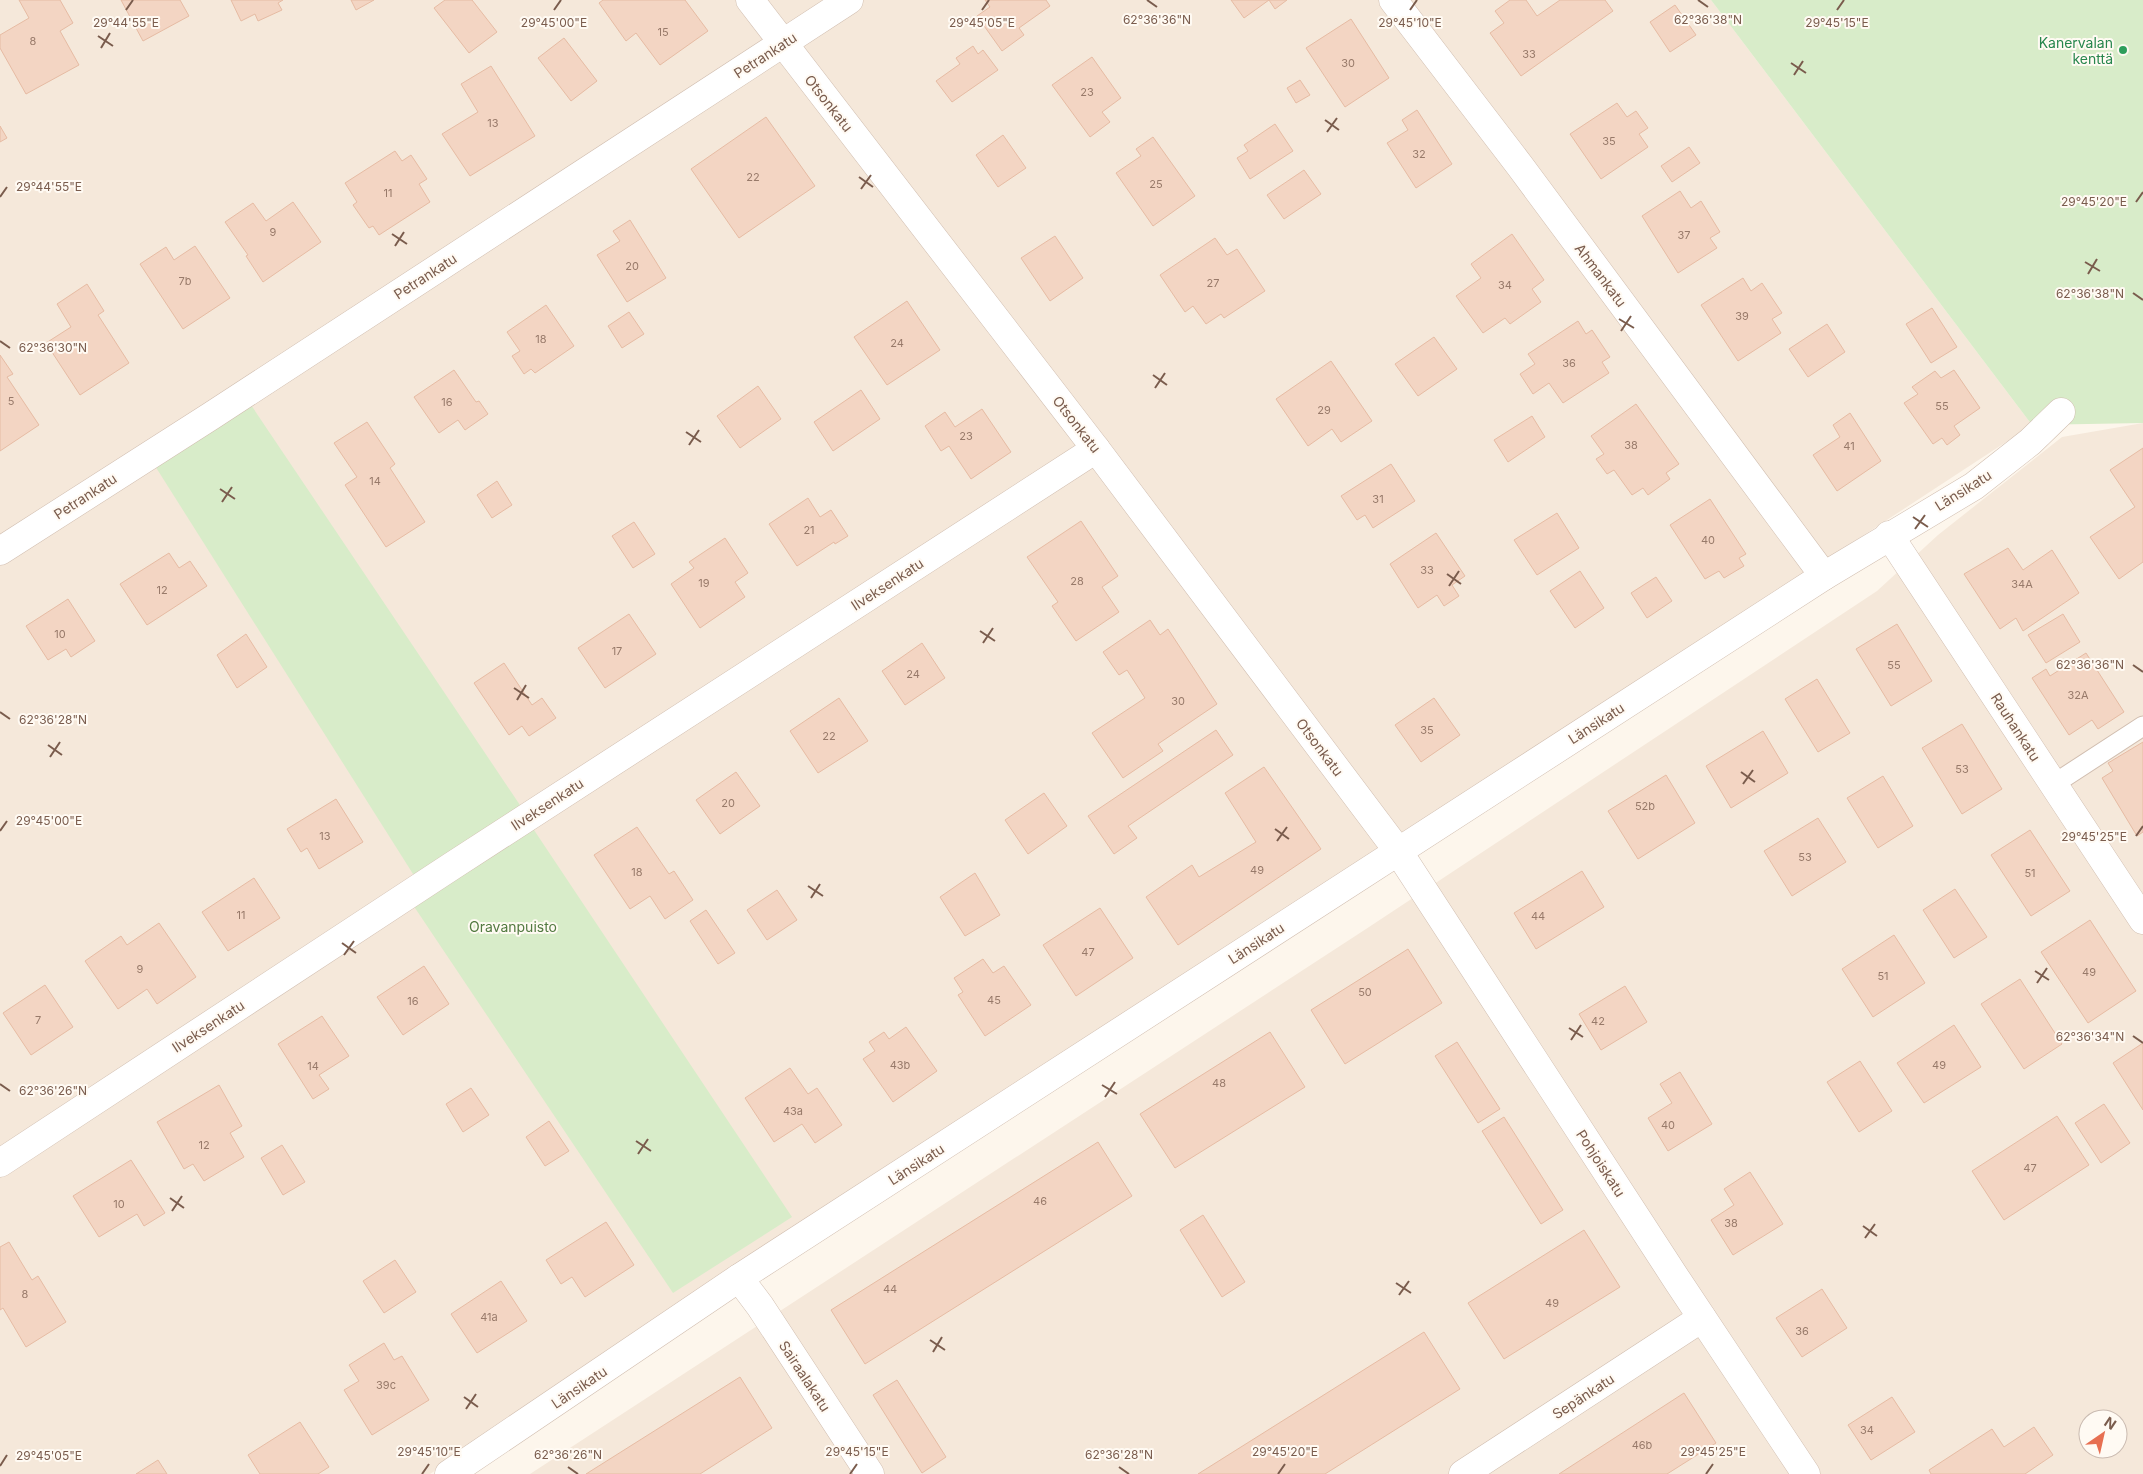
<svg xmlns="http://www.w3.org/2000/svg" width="2143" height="1474" font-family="Inter,sans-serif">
	<rect width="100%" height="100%" fill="#fdf6ec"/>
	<g fill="#f5e8da" fill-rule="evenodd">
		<path d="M0,0h1711l321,425 -1602,1049h-430z"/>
		<path d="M2143,423v1051h-1613l836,-545 511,-338 61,-56 124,-98zM2088,1419h30v30h-30z"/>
	</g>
	<g fill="#d8ecc9">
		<path d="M1711,0h432v423l-111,2z"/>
		<path d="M245,396l281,418 -106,71 -270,-427z"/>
		<path d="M530,824l262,393 -119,76 -262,-391z"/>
	</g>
	<g fill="#f3d5c3" stroke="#e6bba3">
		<path d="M19,0h41l13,23 -13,8 19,34 -53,29 -26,-46v-13l29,-17z"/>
		<path d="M121,0h59l9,16 -46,25z"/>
		<path d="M231,0h52l-5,3 4,7 -24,11 -3,-7 -14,7z"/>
		<path d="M351,0h23l-18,10z"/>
		<path d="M445,0h27l25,32 -28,21 -35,-45z"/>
		<path d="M603,0h82l23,31 -48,34 -24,-32 -10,8 -27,-38z"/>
		<path d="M985,0h61l4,6 -31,22 5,7 -22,16 -25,-35 13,-9z"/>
		<path d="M1231,0h38l-25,18z"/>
		<path d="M1269,0h18l-12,9z"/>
		<path d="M1510,0h16l11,16 23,-16h45l8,11 -92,65 -31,-43 14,-10 -9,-12z"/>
		<path d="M1675,5l21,30 -26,17 -20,-30z"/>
		<path d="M1351,19l38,59 -44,29 -39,-59z"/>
		<path d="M564,38l33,43 -26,20 -33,-43z"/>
		<path d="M973,46l5,8 5,-4 15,20 -46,32 -16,-21 24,-17 -4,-6z"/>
		<path d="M1092,57l29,41 -19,14 8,10 -20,15 -38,-52z"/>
		<path d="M491,66l44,70 -65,40 -28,-42 36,-22 -17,-28z"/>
		<path d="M1300,80l10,15 -14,8 -9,-15z"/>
		<path d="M1617,103l10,14 9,-6 12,17 -9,6 9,13 -47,32 -31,-45z"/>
		<path d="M1417,110l35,54 -36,24 -29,-45 21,-13 -6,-10z"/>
		<path d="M766,117l49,69 -76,52 -48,-69z"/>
		<path d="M1275,124l18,27 -43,28 -13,-21 11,-7 -4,-6z"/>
		<path d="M0,126l7,12 -7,4z"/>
		<path d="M1003,135l23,33 -28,19 -22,-32z"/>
		<path d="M1153,137l42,59 -42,30 -37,-53 25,-17 -5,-7z"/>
		<path d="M1689,147l11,16 -28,19 -11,-16z"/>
		<path d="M395,151l7,10 9,-6 16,24 -8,5 11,18 -51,33 -6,-9 -4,2 -16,-23 4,-3 -12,-19z"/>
		<path d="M1304,170l17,24 -37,25 -17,-24z"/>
		<path d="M1680,191l11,17 10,-7 19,31 -10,6 7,10 -39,25 -36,-57z"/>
		<path d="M293,202l28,40 -58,40 -17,-26 2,-1 -23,-33 28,-19 13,18z"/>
		<path d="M630,220l36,58 -39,24 -30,-47 23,-14 -7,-10z"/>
		<path d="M1512,234l32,46 -12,9 9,13 -31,22 -5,-6 -22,15 -27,-37 25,-18 -10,-14z"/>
		<path d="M1055,236l28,42 -33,23 -29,-43z"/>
		<path d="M1215,238l12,17 10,-6 28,42 -41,27 -3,-4 -15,10 -13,-18 -8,6 -25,-37z"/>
		<path d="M195,246l35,52 -47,31 -43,-65 26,-17 8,13z"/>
		<path d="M1743,278l8,13 11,-8 20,30 -10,6 9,14 -43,28 -37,-56z"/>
		<path d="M87,284l17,27 -6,4 31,48 -49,32 -34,-52 25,-16 -14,-23z"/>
		<path d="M907,301l33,49 -53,35 -33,-48z"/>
		<path d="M546,305l28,41 -39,27 -4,-4 -7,5 -12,-18 8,-5 -13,-19z"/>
		<path d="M1932,308l25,39 -26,16 -25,-39z"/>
		<path d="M629,312l15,22 -22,14 -14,-22z"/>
		<path d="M1578,321l8,13 6,-4 18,27 -8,5 7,11 -46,30 -14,-20 -16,11 -13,-20 15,-10 -7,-10z"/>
		<path d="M1827,324l18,28 -37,25 -19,-28z"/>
		<path d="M1434,337l23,32 -39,27 -23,-32z"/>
		<path d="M0,355l13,19 -6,3 32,48 -39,26z"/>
		<path d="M1331,361l41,60 -31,21 -9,-13 -24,17 -32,-47z"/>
		<path d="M454,370l22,32 3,-1 9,13 -23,16 -7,-10 -19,13 -25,-36z"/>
		<path d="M1954,370l26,38 -26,18 6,9 -13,10 -5,-7 -9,6 -29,-41 14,-9 -6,-7 23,-16 6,7z"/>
		<path d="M758,386l23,33 -41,29 -23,-32z"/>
		<path d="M861,390l19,29 -47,32 -19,-29z"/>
		<path d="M1636,404l43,60 -13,9 4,6 -22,16 -5,-7 -11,7 -18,-25 -7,4 -11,-15 8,-5 -13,-18z"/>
		<path d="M982,409l29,43 -40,27 -22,-33 -8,5 -16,-25 20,-14 10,15z"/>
		<path d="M1850,413l31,48 -44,30 -24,-36 27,-18 -7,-12z"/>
		<path d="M1532,416l13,21 -37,25 -14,-22z"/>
		<path d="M367,422l28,42 -5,4 35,54 -39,25 -41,-62 12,-8 -23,-34z"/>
		<path d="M2143,448v114l-24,17 -29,-42 45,-30 -25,-37z"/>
		<path d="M1391,464l24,37 -42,27 -8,-13 -8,5 -16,-24z"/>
		<path d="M497,481l15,24 -20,13 -15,-23z"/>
		<path d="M808,498l12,19 11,-7 17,26 -13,8 -1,-2 -37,24 -28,-42z"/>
		<path d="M1710,499l36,55 -7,4 5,8 -20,12 -5,-7 -14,8 -35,-54z"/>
		<path d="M1557,513l22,35 -42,27 -23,-35z"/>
		<path d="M1081,521l37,55 -16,11 17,25 -43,29 -24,-35 6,-4 -31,-45z"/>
		<path d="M634,522l21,32 -22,14 -21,-32z"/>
		<path d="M1436,533l29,43 -13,9 7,11 -15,10 -7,-11 -19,13 -28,-44z"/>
		<path d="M725,538l23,35 -13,9 10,15 -45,31 -29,-44 23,-16 -5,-6z"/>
		<path d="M2008,548l15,22 29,-20 27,43 -56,38 -7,-13 -16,11 -36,-55z"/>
		<path d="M169,553l10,15 11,-7 17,25 -60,39 -27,-41z"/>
		<path d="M1580,571l24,37 -29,20 -25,-37z"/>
		<path d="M1656,577l16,24 -25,17 -16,-25z"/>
		<path d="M68,599l27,42 -24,16 -5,-8 -18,11 -22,-34z"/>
		<path d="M629,614l27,40 -51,34 -27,-40z"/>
		<path d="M2063,614l17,28 -34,21 -18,-28z"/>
		<path d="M1150,620l10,15 8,-6 49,75 -59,40 5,7 -40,27 -31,-45 53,-35 -18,-28 -8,5 -16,-23z"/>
		<path d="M1897,624l35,57 -41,25 -35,-57z"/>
		<path d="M246,634l21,33 -30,21 -20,-33z"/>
		<path d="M922,643l23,35 -40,27 -23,-34z"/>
		<path d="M2086,653l38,59 -26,17 -6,-9 -23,15 -37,-57 14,-9 4,7z"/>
		<path d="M504,663l28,42 10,-7 14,20 -27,18 -7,-10 -13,9 -35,-52z"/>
		<path d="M1817,679l33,54 -32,19 -33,-53z"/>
		<path d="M839,698l29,43 -50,32 -28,-42z"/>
		<path d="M1434,698l26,37 -39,27 -26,-37z"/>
		<path d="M1962,724l40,65 -40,25 -40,-66z"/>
		<path d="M1216,730l17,25 -105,71 9,12 -23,16 -26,-38z"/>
		<path d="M1763,731l25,42 -57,35 -25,-42z"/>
		<path d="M2143,742v90l-6,4 -35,-58 11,-7 -5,-8z"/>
		<path d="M1264,767l57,82 -143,96 -32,-48 46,-32 7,12 57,-35 -31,-49z"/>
		<path d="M736,772l24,34 -40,28 -24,-34z"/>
		<path d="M1666,775l29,48 -57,36 -30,-48z"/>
		<path d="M1883,776l30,50 -35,22 -31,-50z"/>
		<path d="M1044,793l23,33 -39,28 -23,-34z"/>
		<path d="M336,799l27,43 -44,27 -12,-21 -6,4 -14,-23z"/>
		<path d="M1818,818l28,44 -54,34 -28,-45z"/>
		<path d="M637,827l32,47 5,-3 19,29 -28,19 -15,-23 -20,13 -36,-54z"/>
		<path d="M2030,830l40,61 -39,25 -40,-61z"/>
		<path d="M1582,871l22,36 -68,42 -22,-36z"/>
		<path d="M975,873l25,42 -35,21 -25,-39z"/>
		<path d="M254,878l26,40 -52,33 -26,-39z"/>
		<path d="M1955,889l32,48 -33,21 -31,-48z"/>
		<path d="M777,890l20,30 -30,20 -20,-30z"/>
		<path d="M1100,908l33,50 -57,38 -33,-51z"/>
		<path d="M706,910l29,43 -17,11 -28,-43z"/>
		<path d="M2090,920l46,71 -48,32 -47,-71z"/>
		<path d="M159,923l37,54 -39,27 -10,-15 -29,20 -33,-48 36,-25 6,9z"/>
		<path d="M1894,935l31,48 -52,34 -31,-48z"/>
		<path d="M1408,949l34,54 -97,61 -34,-54z"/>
		<path d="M983,959l10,14 11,-7 27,39 -46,31 -27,-41 5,-3 -9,-14z"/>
		<path d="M424,966l25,38 -46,31 -26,-38z"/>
		<path d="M2020,979l42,65 -38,25 -43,-65z"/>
		<path d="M45,985l28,42 -42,28 -28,-42z"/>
		<path d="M1625,986l22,36 -46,28 -22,-36z"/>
		<path d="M322,1016l27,40 -30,19 10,14 -16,10 -35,-55z"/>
		<path d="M1954,1025l27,42 -57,36 -27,-40z"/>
		<path d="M906,1027l31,44 -44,31 -30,-43 12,-8 -6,-9 15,-10 5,7z"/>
		<path d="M1270,1032l35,55 -130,81 -35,-54z"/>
		<path d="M1457,1042l43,67 -22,14 -43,-67z"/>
		<path d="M2143,1043v67l-30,-47z"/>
		<path d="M1860,1061l32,50 -33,21 -32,-50z"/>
		<path d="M790,1068l18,26 9,-6 25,37 -27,18 -13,-19 -28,18 -29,-44z"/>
		<path d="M1680,1072l32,52 -44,27 -20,-33 24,-15 -12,-19z"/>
		<path d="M219,1085l23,41 -12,7 14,24 -40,24 -11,-17 -9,5 -27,-47z"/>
		<path d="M471,1088l18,27 -26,17 -17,-28z"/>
		<path d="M2104,1104l26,39 -29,20 -26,-40z"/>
		<path d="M2057,1116l32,49 -85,55 -32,-49z"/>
		<path d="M1504,1117l59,93 -22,14 -59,-93z"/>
		<path d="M549,1121l20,30 -24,15 -19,-29z"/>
		<path d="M1098,1142l34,54 -267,168 -34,-54z"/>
		<path d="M282,1145l23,37 -22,13 -22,-37z"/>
		<path d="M131,1160l34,53 -21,13 -7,-12 -38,23 -26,-41z"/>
		<path d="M1750,1172l33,52 -50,31 -22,-35 23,-15 -10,-16z"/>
		<path d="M1203,1215l42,67 -23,15 -42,-67z"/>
		<path d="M606,1222l28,43 -49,32 -13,-20 -11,7 -15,-24z"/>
		<path d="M1584,1230l36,57 -116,72 -36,-56z"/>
		<path d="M9,1242l23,38 6,-4 28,46 -40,25 -23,-39 -3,2v-63z"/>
		<path d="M395,1260l21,32 -32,21 -21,-32z"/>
		<path d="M501,1281l26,40 -50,32 -26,-39z"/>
		<path d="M1822,1289l25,39 -45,29 -26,-39z"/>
		<path d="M1424,1332l36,57 -135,85h-127z"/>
		<path d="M384,1343l10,17 8,-4 27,44 -57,35 -28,-45 15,-9 -10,-16z"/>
		<path d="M740,1377l32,51 -72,46h-114z"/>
		<path d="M897,1380l49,77 -24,16 -49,-78z"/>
		<path d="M1684,1393l32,50 -49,31h-108z"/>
		<path d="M1892,1397l23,35 -44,28 -23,-35z"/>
		<path d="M300,1422l29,45 -11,7h-58l-12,-19z"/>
		<path d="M2034,1427l19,28 -28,19h-94l-2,-4 63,-41 12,18z"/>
		<path d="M158,1460l9,14h-31z"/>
	</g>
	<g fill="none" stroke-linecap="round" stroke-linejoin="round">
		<g stroke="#d1beb0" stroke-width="21">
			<path id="service" d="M2054,784l89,-58"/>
		</g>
		<g stroke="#d1beb0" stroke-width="29">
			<g id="minor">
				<path d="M750,0l346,449 302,402 279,429 129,194"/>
				<path d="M1393,0l127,166 304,410"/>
				<path d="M1889,535l254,385"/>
				<path d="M0,551l211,-135 638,-416"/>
				<path d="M0,1163l452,-297 644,-417"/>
				<path d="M739,1278l21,28 110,168"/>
				<path d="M449,1474l290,-196 1085,-702 150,-90 56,-44 31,-30"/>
				<path d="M1463,1474l239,-156"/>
			</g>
		</g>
		<use href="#service" stroke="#fff" stroke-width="19"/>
		<use href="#minor" stroke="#fff" stroke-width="28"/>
	</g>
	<path fill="none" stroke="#7a5c4d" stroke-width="2" d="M1147,0l10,7M1698,0l10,7M126,10l7,-10M554,10l7,-10M982,10l7,-10M1410,10l7,-10M1837,10l7,-10M98,36l15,10M101,48l9,-15M1791,63l15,10M1794,75l9,-14M1325,120l14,10M1327,132l10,-14M859,177l14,10M861,189l10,-14M0,197l7,-10M2136,202l7,-10M392,234l15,10M395,246l9,-14M2085,262l15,9M2088,274l9,-15M2133,293l10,7M1619,319l15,9M1621,331l10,-15M0,341l10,7M1153,375l14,10M1155,388l10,-15M686,432l15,10M689,445l10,-15M220,489l15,10M222,502l10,-15M1913,517l15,10M1915,529l10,-14M1447,574l14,10M1449,586l10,-15M980,631l15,10M983,643l10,-15M2133,665l10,7M514,688l15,10M517,700l9,-15M0,712l10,7M48,745l14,10M50,757l10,-15M1741,772l14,10M1743,784l10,-14M1275,829l14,10M0,831l7,-10M2136,836l7,-10M1277,841l10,-14M808,886l15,10M811,898l9,-14M342,943l14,10M344,955l10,-14M2035,971l14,9M2037,983l10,-15M1569,1028l14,9M2133,1036l10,7M1571,1040l10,-15M0,1084l10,7M1102,1085l15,9M1105,1097l10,-15M636,1141l15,10M638,1154l10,-15M170,1198l14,10M172,1211l10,-15M1863,1226l14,10M1865,1238l10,-14M1396,1283l15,10M1399,1295l10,-14M930,1340l15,10M933,1352l9,-15M464,1397l14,10M466,1409l10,-15M0,1466l7,-11M568,1467l10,7M1119,1467l10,7M422,1474l7,-10M850,1474l7,-10M1278,1474l7,-10M1706,1474l7,-10"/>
	<circle fill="#2e9e5b" stroke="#fffaf3" stroke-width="2" cx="2123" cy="50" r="5"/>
	<g text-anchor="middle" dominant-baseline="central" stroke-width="4" stroke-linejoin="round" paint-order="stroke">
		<g font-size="11" fill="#987a6a">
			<text x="663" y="32">15</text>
			<text x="33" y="41">8</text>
			<text x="1529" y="54">33</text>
			<text x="1348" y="63">30</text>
			<text x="1087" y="92">23</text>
			<text x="493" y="123">13</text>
			<text x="1609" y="141">35</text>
			<text x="1419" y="154">32</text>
			<text x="753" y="177">22</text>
			<text x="1156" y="184">25</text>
			<text x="388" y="193">11</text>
			<text x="273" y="232">9</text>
			<text x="1684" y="235">37</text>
			<text x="632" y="266">20</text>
			<text x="185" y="281">7b</text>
			<text x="1213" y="283">27</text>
			<text x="1505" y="285">34</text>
			<text x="1742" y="316">39</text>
			<text x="541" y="339">18</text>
			<text x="897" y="343">24</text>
			<text x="1569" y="363">36</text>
			<text x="11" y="401">5</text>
			<text x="447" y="402">16</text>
			<text x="1942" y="406">55</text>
			<text x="1324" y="410">29</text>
			<text x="966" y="436">23</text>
			<text x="1631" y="445">38</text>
			<text x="1849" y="446">41</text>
			<text x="375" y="481">14</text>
			<text x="1378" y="499">31</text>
			<text x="809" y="530">21</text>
			<text x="1708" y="540">40</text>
			<text x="1427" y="570">33</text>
			<text x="1077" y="581">28</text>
			<text x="704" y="583">19</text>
			<text x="2022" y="584">34A</text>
			<text x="162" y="590">12</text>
			<text x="60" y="634">10</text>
			<text x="617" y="651">17</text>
			<text x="1894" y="665">55</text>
			<text x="913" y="674">24</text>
			<text x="2078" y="695">32A</text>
			<text x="1178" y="701">30</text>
			<text x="1427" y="730">35</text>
			<text x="829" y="736">22</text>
			<text x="1962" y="769">53</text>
			<text x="728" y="803">20</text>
			<text x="1645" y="806">52b</text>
			<text x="325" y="836">13</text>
			<text x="1805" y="857">53</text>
			<text x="1257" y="870">49</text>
			<text x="637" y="872">18</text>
			<text x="2030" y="873">51</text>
			<text x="241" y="915">11</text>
			<text x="1538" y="916">44</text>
			<text x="1088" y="952">47</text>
			<text x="140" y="969">9</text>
			<text x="2089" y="972">49</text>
			<text x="1883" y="976">51</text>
			<text x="1365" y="992">50</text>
			<text x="994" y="1000">45</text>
			<text x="413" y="1001">16</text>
			<text x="38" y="1020">7</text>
			<text x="1598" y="1021">42</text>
			<text x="900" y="1065">43b</text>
			<text x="1939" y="1065">49</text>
			<text x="313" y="1066">14</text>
			<text x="1219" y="1083">48</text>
			<text x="793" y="1111">43a</text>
			<text x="1668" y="1125">40</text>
			<text x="204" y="1145">12</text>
			<text x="2030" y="1168">47</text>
			<text x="1040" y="1201">46</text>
			<text x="119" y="1204">10</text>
			<text x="1731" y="1223">38</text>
			<text x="890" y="1289">44</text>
			<text x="25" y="1294">8</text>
			<text x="1552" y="1303">49</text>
			<text x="489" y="1317">41a</text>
			<text x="1802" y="1331">36</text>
			<text x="386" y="1385">39c</text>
			<text x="1867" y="1430">34</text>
			<text x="1642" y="1445">46b</text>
		</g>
		<g font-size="14" fill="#27864d" stroke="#fffaf3" text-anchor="end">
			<text x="2113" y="42">Kanervalan<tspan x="2113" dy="16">kenttä</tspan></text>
		</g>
		<g font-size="14" fill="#7a5c4d" stroke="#fffaf3">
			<text transform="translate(765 55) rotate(-33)">Petrankatu</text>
			<text transform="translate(829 103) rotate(52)">Otsonkatu</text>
			<text transform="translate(1601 275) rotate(53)">Ahmankatu</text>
			<text transform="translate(425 276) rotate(-33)">Petrankatu</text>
			<text transform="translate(1077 424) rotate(52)">Otsonkatu</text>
			<text transform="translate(1963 490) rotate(-32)">Länsikatu</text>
			<text transform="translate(85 496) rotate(-33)">Petrankatu</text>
			<text transform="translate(887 584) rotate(-33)">Ilveksenkatu</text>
			<text transform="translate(1596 723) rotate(-33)">Länsikatu</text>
			<text transform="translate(2016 727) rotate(57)">Rauhankatu</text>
			<text transform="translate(1320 747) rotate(53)">Otsonkatu</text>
			<text transform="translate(547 804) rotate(-33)">Ilveksenkatu</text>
			<text transform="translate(1256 943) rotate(-33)">Länsikatu</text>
			<text transform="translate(208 1026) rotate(-33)">Ilveksenkatu</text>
			<text transform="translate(1601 1163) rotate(57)">Pohjoiskatu</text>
			<text transform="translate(916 1164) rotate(-33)">Länsikatu</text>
			<text transform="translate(805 1376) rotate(57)">Sairaalakatu</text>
			<text transform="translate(579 1387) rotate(-34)">Länsikatu</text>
			<text transform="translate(1583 1396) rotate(-33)">Sepänkatu</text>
		</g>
		<g font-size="14" fill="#537a41" stroke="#fffaf3">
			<text x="513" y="926">Oravanpuisto</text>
		</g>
	</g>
	<g font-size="12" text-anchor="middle" fill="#7a5c4d" stroke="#fffaf3" stroke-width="4" stroke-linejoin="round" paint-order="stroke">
		<text x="1157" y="24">62°36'36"N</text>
		<text x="1708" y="24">62°36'38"N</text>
		<text x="982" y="27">29°45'05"E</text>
		<text x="1410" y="27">29°45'10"E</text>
		<text x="1837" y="27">29°45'15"E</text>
		<text x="126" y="27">29°44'55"E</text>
		<text x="554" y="27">29°45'00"E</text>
		<text x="49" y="191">29°44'55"E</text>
		<text x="2094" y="206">29°45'20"E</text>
		<text x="2090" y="298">62°36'38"N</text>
		<text x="53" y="352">62°36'30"N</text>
		<text x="2090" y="669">62°36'36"N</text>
		<text x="53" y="724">62°36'28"N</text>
		<text x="49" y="825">29°45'00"E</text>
		<text x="2094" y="841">29°45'25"E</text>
		<text x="2090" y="1041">62°36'34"N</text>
		<text x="53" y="1095">62°36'26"N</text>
		<text x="429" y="1456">29°45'10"E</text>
		<text x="857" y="1456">29°45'15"E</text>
		<text x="1285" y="1456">29°45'20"E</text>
		<text x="1713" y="1456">29°45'25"E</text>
		<text x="568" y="1459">62°36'26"N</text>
		<text x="1119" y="1459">62°36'28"N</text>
		<text x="49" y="1460">29°45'05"E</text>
	</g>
	<g transform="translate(2103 1434) rotate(34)"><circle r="24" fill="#fffaf3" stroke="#cabbb1"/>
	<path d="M0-4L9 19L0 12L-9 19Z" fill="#e76f51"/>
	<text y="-8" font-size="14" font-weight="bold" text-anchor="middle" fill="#7a5c4d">N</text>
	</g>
</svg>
